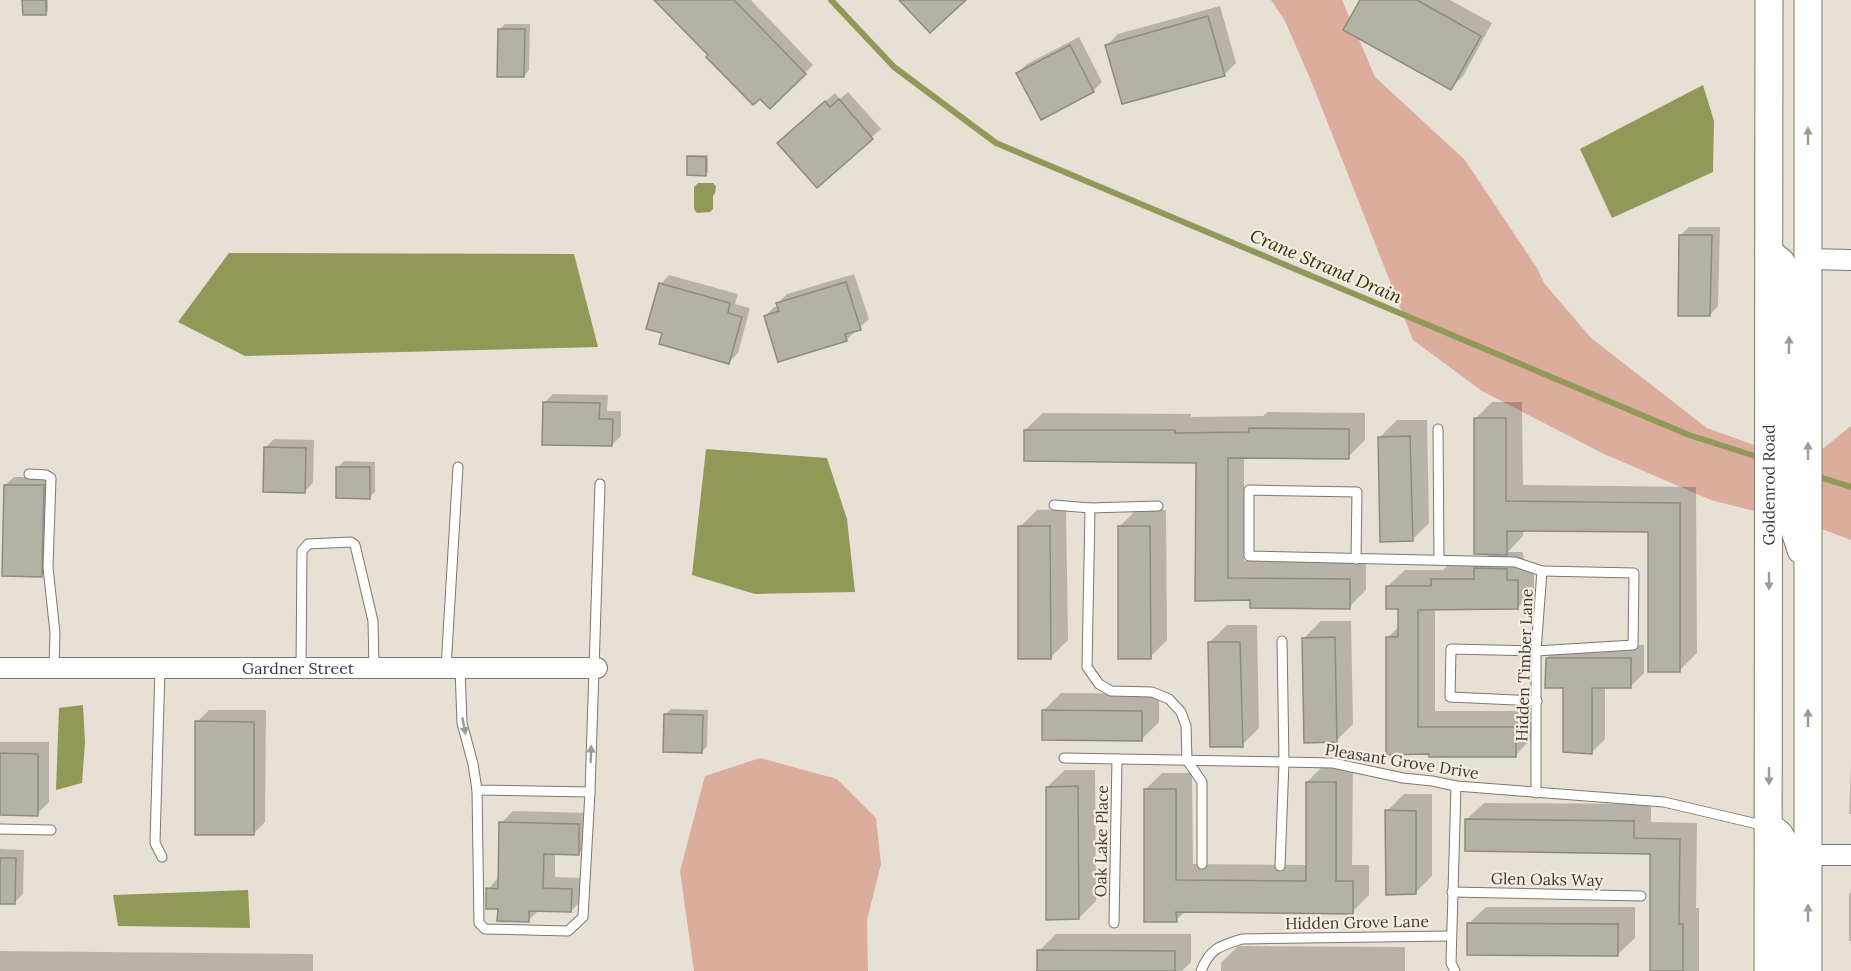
<svg xmlns="http://www.w3.org/2000/svg" width="1851" height="971" font-family="Lora,serif">
	<rect width="100%" height="100%" fill="#e7e0d4"/>
	<g fill="#dcac9d">
		<path d="M1271,0h71l33,77 90,83 72,108 7,15 47,55 116,90 58,21 -7,63 -47,-12 -107,-46 -122,-63 -69,-51 -101,-257 -27,-62z"/>
		<path d="M1851,426v114l-53,-20 7,-57z"/>
		<path d="M760,758l77,21 39,39 5,46 -14,56 1,51h-174l-14,-100 25,-95z"/>
	</g>
	<g fill="#919959">
		<path d="M1703,85l11,36 -1,51 -101,46 -32,-69z"/>
		<path d="M698,183h15l3,3 -1,7 -2,3v13l-3,3 -13,1 -3,-4v-22z"/>
		<path d="M229,253l345,1 24,93 -353,9 -67,-34z"/>
		<path d="M706,449l121,9 20,61 8,73 -100,2 -63,-19z"/>
		<path d="M83,705l2,37 -3,41 -26,7 3,-82z"/>
		<path d="M248,890l2,38 -132,-2 -5,-31z"/>
	</g>
	<g fill="#0003">
		<path d="M24,0h24v11l-2,2z"/>
		<path d="M656,0h95l62,65 -43,42 -60,-52z"/>
		<path d="M1362,0h88l42,23 -29,53 -12,12z"/>
		<path d="M1220,6l16,57 -12,12 -117,-30 11,-11z"/>
		<path d="M505,24h25l-1,46 -5,6 -25,-46z"/>
		<path d="M1079,37l23,45 -9,9 -52,27 -23,-45 9,-9z"/>
		<path d="M848,92l33,37 -64,57 -29,-52 47,-41 5,6z"/>
		<path d="M691,155h17v17l-3,2 -16,-17z"/>
		<path d="M1689,227h31l-2,79 -8,9 -29,-80z"/>
		<path d="M854,274l15,45 -23,21 -81,-24 9,-9 5,-1 -1,-3 9,-9z"/>
		<path d="M669,275l69,19 -3,10 15,4 -12,45 -9,9 -65,-30 -3,-48z"/>
		<path d="M553,394l55,1 -1,16h14v25l-9,9 -68,-42z"/>
		<path d="M1492,402h30l1,83 173,2 1,166 -17,17 -31,-139 -126,-1v6l-15,16h15l1,11h10v28l-17,17h-82v103h97v27l-17,18 -128,-3v-115l13,-12v-18l-13,-21 18,-17h38l7,-7h31l10,-10 -16,-134z"/>
		<path d="M1268,412l97,1v27l-17,17h-104v104l122,2v27l-17,17 -98,-8 -54,1v-138l-172,-32 18,-17 148,1v3l72,-1z"/>
		<path d="M1397,420h30l2,103 -17,17 -32,-103z"/>
		<path d="M274,439l40,1 -1,43 -9,9 -39,-44z"/>
		<path d="M344,461l31,1v30l-6,5 -31,-30z"/>
		<path d="M14,477h38l-2,89 -8,9 -37,-90z"/>
		<path d="M1066,509l2,131 -18,18 -30,-131 17,-17z"/>
		<path d="M1136,510h30l1,130 -17,17 -31,-130z"/>
		<path d="M1321,621h30l2,103 -17,17 -32,-103z"/>
		<path d="M1227,625h30l2,103 -17,17 -32,-103z"/>
		<path d="M1561,645h83v28l-13,13h-26v53l-13,13 -28,-65 -17,-29z"/>
		<path d="M1061,693l98,1v28l-17,17 -98,-29z"/>
		<path d="M671,709l37,1 -1,36 -5,6 -37,-37z"/>
		<path d="M209,710h57l-1,112 -12,12 -56,-112z"/>
		<path d="M0,742h49v60l-12,12h-37z"/>
		<path d="M1324,765l29,1 -1,99h17v30l-17,17 -166,-1 -10,9 -31,-130 17,-17h30l1,91 114,1v-83z"/>
		<path d="M1851,767v47h-2z"/>
		<path d="M1065,770h30l1,131 -17,17 -32,-131z"/>
		<path d="M1404,794h28v82l-17,17 -28,-82z"/>
		<path d="M1484,803l167,1v18l46,1 -1,85h3v63h-48v-119l-185,-32z"/>
		<path d="M513,811l78,2 -1,29 -12,12 -23,-1v24l28,1v21l-12,12 -32,-1 -10,10 -30,-13 -11,-18 11,-12 2,-54z"/>
		<path d="M0,849l24,1 -1,44 -8,8h-15z"/>
		<path d="M1851,892v49h-2v-47z"/>
		<path d="M1486,907h149v31l-18,17 -149,-31z"/>
		<path d="M1056,934h135v28l-9,9h-143v-20z"/>
		<path d="M1238,946l167,1v24h-184v-8z"/>
		<path d="M0,951l313,3v17h-313z"/>
	</g>
	<g fill="none" stroke-linecap="round" stroke-linejoin="round">
		<g stroke="#919959" stroke-width="6">
			<path d="M831,0l63,67 102,76 693,292 72,23"/>
			<path d="M1816,476l35,11"/>
		</g>
	</g>
	<g fill="#b4b1a5" stroke="#8d8b7f" stroke-width="1.5">
		<path d="M22,0h24v15h-23z"/>
		<path d="M654,0h80l72,74 -36,35 -10,-10 -7,6 -47,-48 2,-2z"/>
		<path d="M899,0h67l-36,33z"/>
		<path d="M1360,0h57l64,36 -30,54 -108,-60z"/>
		<path d="M1208,16l17,60 -103,28 -17,-59z"/>
		<path d="M498,29h27l-1,48h-27z"/>
		<path d="M1070,45l24,47 -53,28 -25,-47z"/>
		<path d="M839,99l34,40 -56,49 -40,-45 48,-42 5,6z"/>
		<path d="M687,156l19,1v19l-19,-1z"/>
		<path d="M1679,235h33l-2,81h-32z"/>
		<path d="M846,282l15,48 -16,4 2,7 -69,21 -14,-46 15,-5 -3,-8z"/>
		<path d="M659,283l71,20 -2,10 14,4 -13,47 -70,-20 3,-11 -16,-4z"/>
		<path d="M543,402l57,1 -1,16h14l-1,27 -70,-1z"/>
		<path d="M1474,418h32v83l174,2v169h-32v-140l-141,-1v24l-33,-1z"/>
		<path d="M1249,428l100,1v30l-121,-1v120l122,1v30l-100,-1v-8l-55,1 1,-138 -172,-2v-31h151v3l74,-1z"/>
		<path d="M1410,436l3,105 -33,1 -2,-105z"/>
		<path d="M264,447l42,1 -1,45 -42,-1z"/>
		<path d="M336,467h34v32l-34,-1z"/>
		<path d="M4,485h40l-2,92 -40,-1z"/>
		<path d="M1018,526h32l1,133h-33z"/>
		<path d="M1118,526h32l1,133h-33z"/>
		<path d="M1474,568l33,1v11h11v29l-100,1v117h98v30h-87v-3l-43,1v-118h12v-28h-12v-23h45v-7h43z"/>
		<path d="M1335,637l2,105 -33,1 -2,-105z"/>
		<path d="M1208,642h32l3,105h-33z"/>
		<path d="M1546,658h85v30h-39v66l-29,-2v-64h-18z"/>
		<path d="M1042,710l100,1v30l-100,-1z"/>
		<path d="M664,714l39,1 -1,38 -39,-1z"/>
		<path d="M195,721l59,1v113h-59z"/>
		<path d="M0,753l38,1v62l-38,-1z"/>
		<path d="M1306,782h30v99h17v33l-177,-2 1,10h-33v-133h32v91l130,1z"/>
		<path d="M1078,786l1,133 -33,1v-133z"/>
		<path d="M1385,810l31,1v83l-30,1z"/>
		<path d="M1465,819l169,2v17l46,1 -1,85h4v47h-33v-117l-185,-3z"/>
		<path d="M499,822l80,2v31l-35,-1 -1,34 29,1 -1,23 -42,-1v11l-32,-1 1,-12h-12v-21l12,1z"/>
		<path d="M0,858h16l-1,46h-15z"/>
		<path d="M1467,923l151,1v32l-151,-1z"/>
		<path d="M1037,950l138,1v20h-138z"/>
	</g>
	<g fill="none" stroke-linecap="round" stroke-linejoin="round">
		<g stroke="#7e776d" stroke-width="11">
			<g id="service">
				<path d="M1438,429l1,130"/>
				<path d="M29,474l17,1 5,3 -3,89 7,66 -1,35"/>
				<path d="M1054,505l36,3 68,-2"/>
				<path d="M1090,508l-3,159 12,17 12,7 41,1 17,7 12,13 5,14 1,34 15,22v82"/>
				<path d="M1356,559l1,-67 -108,-2v66l266,6 27,9 -6,80v142"/>
				<path d="M160,668l-5,175 7,14"/>
				<path d="M301,668l1,-117 6,-7 43,-2 4,3 18,76 1,47"/>
				<path d="M446,668l12,-201"/>
				<path d="M460,668l2,55 11,41 4,26 113,2 10,-308"/>
				<path d="M1537,701l-87,-4 1,-48 85,2 97,-6 1,-72 -92,-2"/>
				<path d="M1064,758l269,5 70,15 29,3 24,5 208,16 102,24"/>
				<path d="M477,790l2,133 6,6 83,2 15,-14 7,-125"/>
				<path d="M0,829l51,1"/>
				<path d="M1280,866l4,-104 -2,-121"/>
				<path d="M1452,892l189,4"/>
				<path d="M1114,923l3,-164"/>
				<path d="M1201,971c9,-23 19,-25 41,-32l209,-3"/>
				<path d="M1455,971l-4,-8 5,-177"/>
			</g>
		</g>
		<g stroke="#7e776d" stroke-width="22">
			<g id="minor">
				<path d="M1809,259l42,1"/>
				<path id="s1" d="M0,668h597"/>
				<path d="M1808,855h43"/>
			</g>
		</g>
		<g stroke="#7e776d" stroke-width="29">
			<g id="secondary">
				<path d="M1808,0v971"/>
				<path d="M1769,252l12,10 9,20 -1,230 12,38"/>
				<path d="M1769,826l10,8 9,15v122"/>
				<path id="s2" d="M1768,971l1,-971"/>
			</g>
		</g>
		<use href="#service" stroke="#fff" stroke-width="9"/>
		<use href="#minor" stroke="#fff" stroke-width="20"/>
		<use href="#secondary" stroke="#fff" stroke-width="27"/>
	</g>
	<defs><path id="oneway-solid" d="M-6-.8H1V-3.2L6.5 0L1 3.2V.8H-6Z" transform="scale(1.5)"/></defs>
	<g fill="#9e9c9a">
		<use href="#oneway-solid" transform="translate(1808 136) rotate(-90)"/>
		<use href="#oneway-solid" transform="translate(1789 345) rotate(-89)"/>
		<use href="#oneway-solid" transform="translate(1808 451) rotate(-90)"/>
		<use href="#oneway-solid" transform="translate(1769 581) rotate(90)"/>
		<use href="#oneway-solid" transform="translate(1808 718) rotate(-90)"/>
		<use href="#oneway-solid" transform="translate(464 726) rotate(79)"/>
		<use href="#oneway-solid" transform="translate(591 754) rotate(-88)"/>
		<use href="#oneway-solid" transform="translate(1769 776) rotate(90)"/>
		<use href="#oneway-solid" transform="translate(1808 913) rotate(-90)"/>
	</g>
	<g text-anchor="middle" dominant-baseline="central" stroke-width="4.5" stroke-linejoin="round" paint-order="stroke">
		<g font-size="16" fill="#3c3935" stroke="#f5ede2">
			<text stroke="none"><textPath href="#s2" startOffset="486">Goldenrod Road</textPath></text>
			<text transform="translate(1524 665) rotate(-88)">Hidden Timber Lane</text>
			<text stroke="none"><textPath href="#s1" startOffset="298">Gardner Street</textPath></text>
			<text transform="translate(1402 761) rotate(9)">Pleasant Grove Drive</text>
			<text transform="translate(1101 841) rotate(-89)">Oak Lake Place</text>
			<text transform="translate(1547 879) rotate(1)">Glen Oaks Way</text>
			<text transform="translate(1357 922) rotate(-1)">Hidden Grove Lane</text>
		</g>
		<g font-size="18" font-style="italic" fill="#2d3100" stroke="#f5ede2">
			<text transform="translate(1326 266) rotate(23)">Crane Strand Drain</text>
		</g>
	</g>
</svg>
